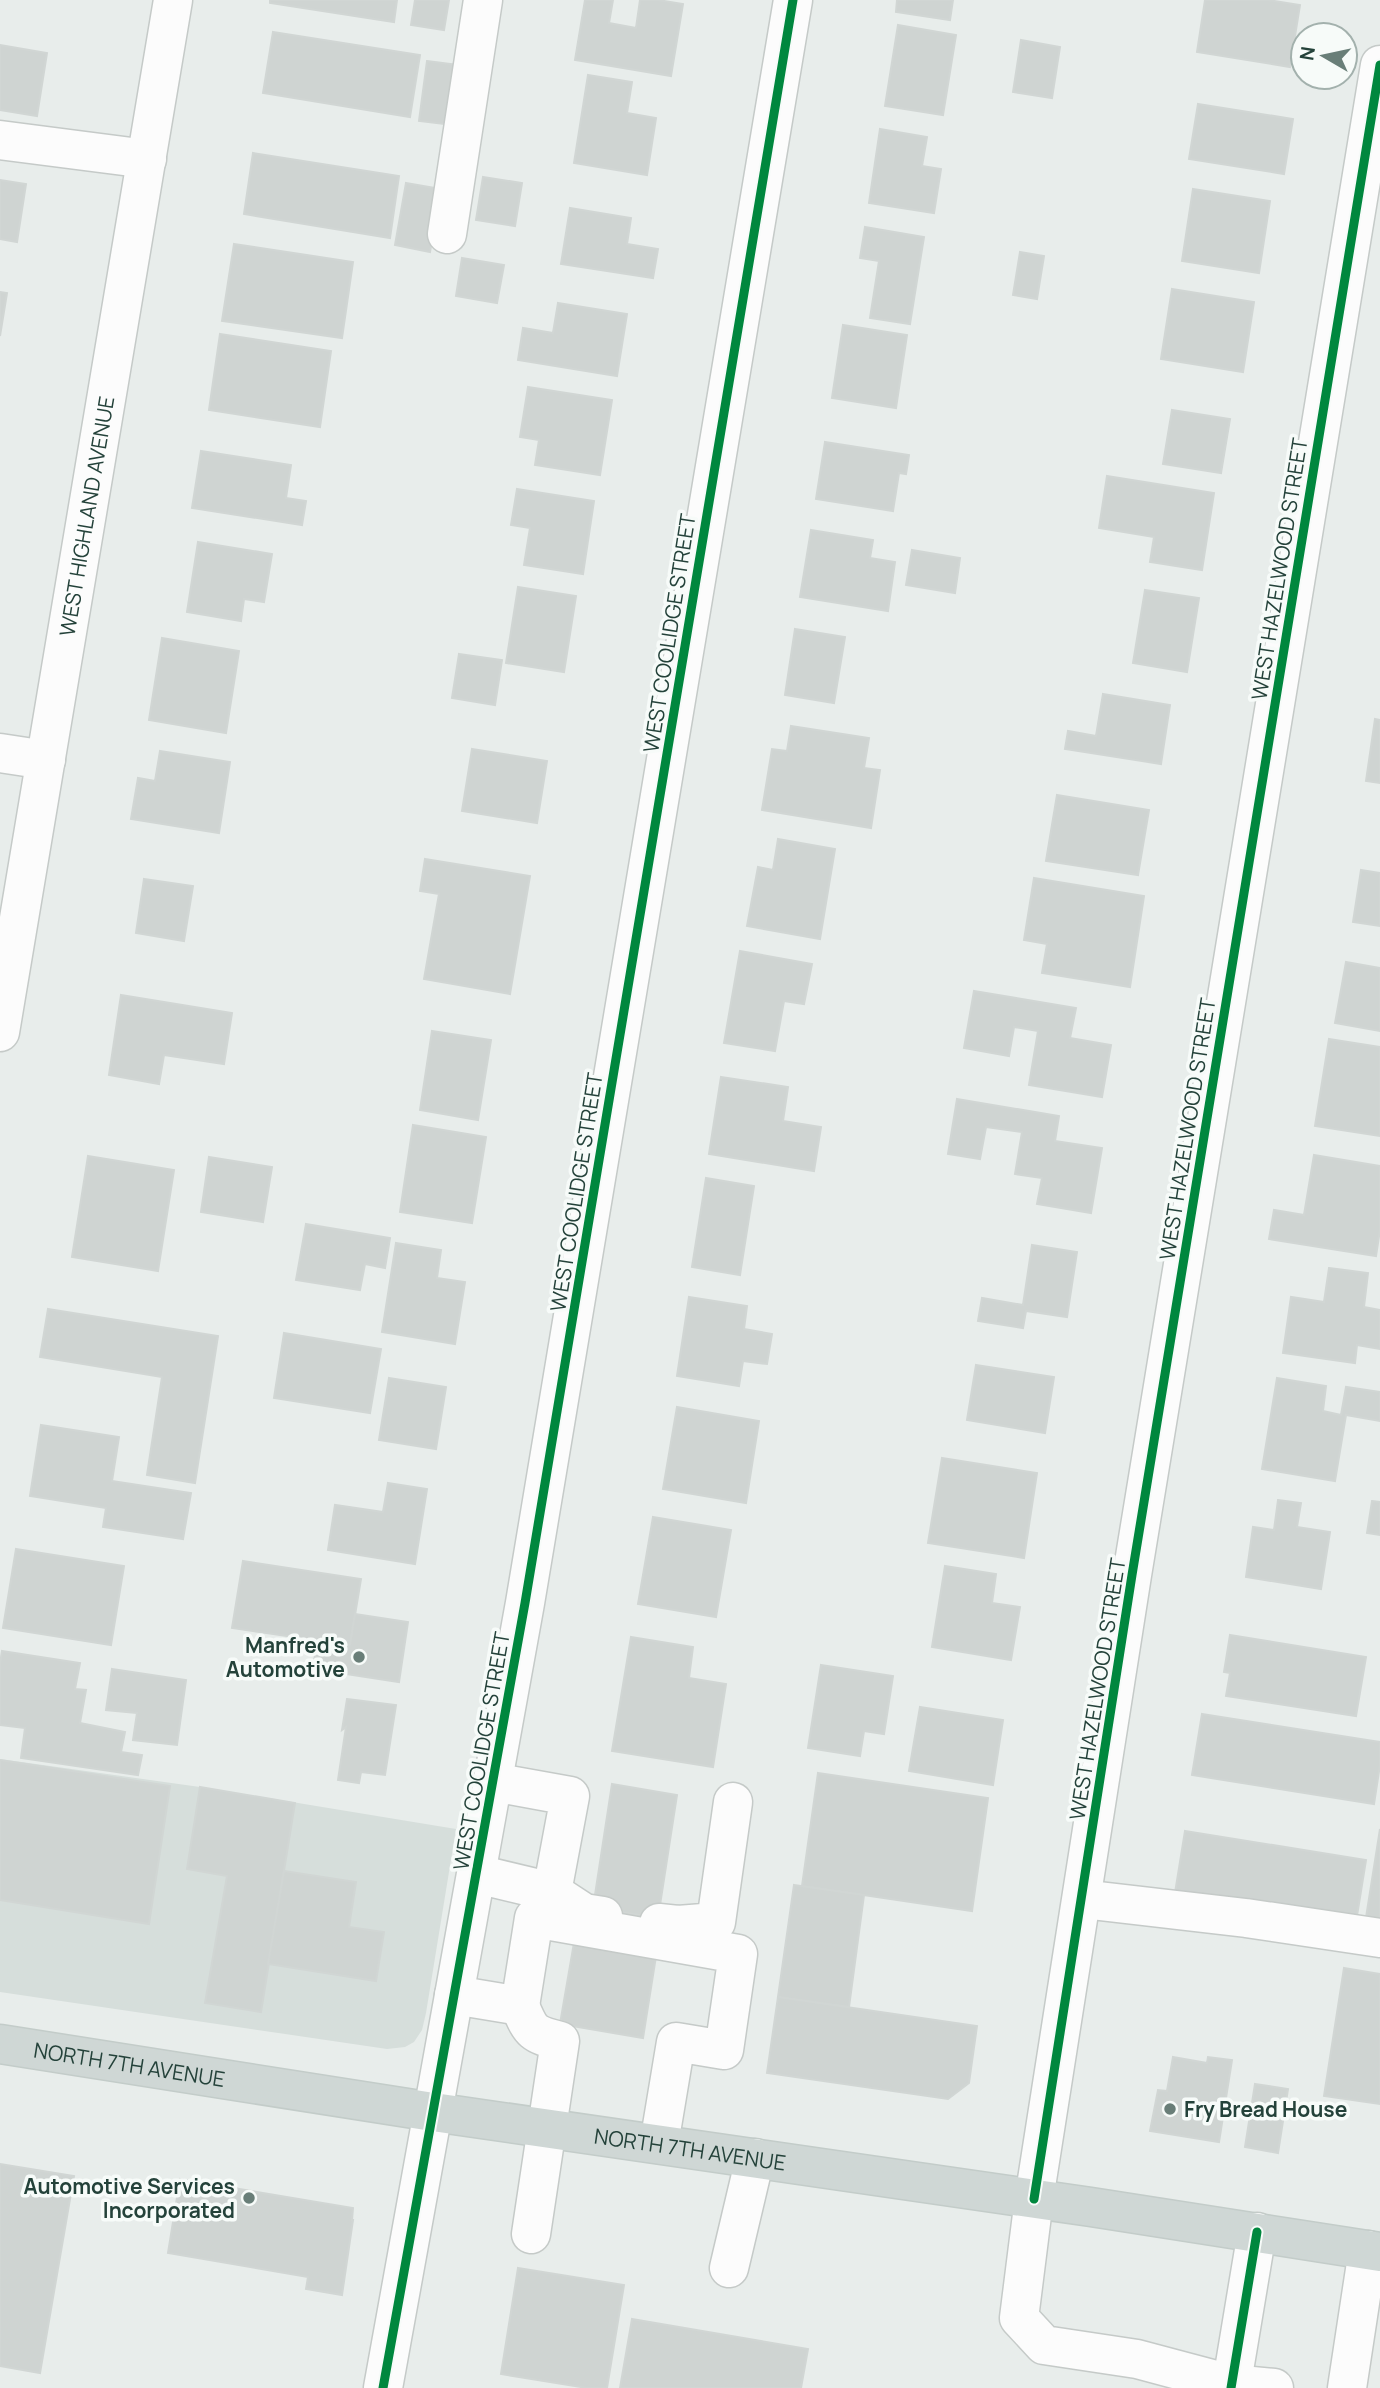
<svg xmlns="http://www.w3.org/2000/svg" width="1380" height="2388" font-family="Manrope,sans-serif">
	<rect width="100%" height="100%" fill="#e8edeb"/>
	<path fill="#d6dedb" d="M0,1759l200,28 256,42 -30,184 -4,17 -8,12 -9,5 -18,2 -387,-57z"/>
	<g fill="#cfd4d2" stroke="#d1d6d4" stroke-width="2">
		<path d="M270,0h127l-3,22 -124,-19z"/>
		<path d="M415,0h34l-5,30 -33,-5z"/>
		<path d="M585,0h28l-4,23 27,5 4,-28h18l25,4 -12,72 -96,-16z"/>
		<path d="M897,0h56l-3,20 -54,-8z"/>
		<path d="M1205,0h63l32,5 -10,62 -93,-15z"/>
		<path d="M898,25l58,10 -13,80 -58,-9z"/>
		<path d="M273,32l147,23 -10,62 -147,-24z"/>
		<path d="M1021,40l39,7 -8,51 -39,-6z"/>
		<path d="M0,45l47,8 -10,63 -37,-6z"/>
		<path d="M427,61l32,4 -7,60 -33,-4z"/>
		<path d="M588,75l44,7 -5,31 29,5 -9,57 -73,-12z"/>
		<path d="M1198,104l95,15 -9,55 -95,-15z"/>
		<path d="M880,129l47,8 -5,29 19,3 -7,44 -65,-10z"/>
		<path d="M253,153l146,23 -9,62 -146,-24z"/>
		<path d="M483,177l39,6 -7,43 -39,-6z"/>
		<path d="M0,180l26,4 -9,58 -17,-3z"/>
		<path d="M406,183l35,6 -11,63 -35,-7z"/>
		<path d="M1193,189l77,12 -11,72 -77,-12z"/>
		<path d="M570,208l61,10 -4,26 31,5 -5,29 -92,-14z"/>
		<path d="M865,227l59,10 -14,87 -40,-6 9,-57 -19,-3z"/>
		<path d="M234,244l119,18 -11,76 -120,-17z"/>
		<path d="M1020,252l24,4 -7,43 -24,-4z"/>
		<path d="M462,258l42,7 -7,38 -41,-7z"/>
		<path d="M1172,289l82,13 -11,70 -82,-13z"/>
		<path d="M0,292l7,1 -7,43z"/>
		<path d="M558,303l69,11 -10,62 -99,-16 5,-32 30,5z"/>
		<path d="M843,325l64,10 -11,73 -64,-10z"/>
		<path d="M220,334l111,17 -11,76 -111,-17z"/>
		<path d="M528,387l84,13 -12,75 -65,-10 4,-25 -19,-3z"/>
		<path d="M1172,410l58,9 -9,54 -58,-9z"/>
		<path d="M825,442l84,13 -3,19 -7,-1 -6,38 -77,-12z"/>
		<path d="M201,451l90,14 -5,33 20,3 -4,24 -110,-17z"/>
		<path d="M1107,476l107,17 -12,77 -52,-8 4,-25 -55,-9z"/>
		<path d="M517,489l77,12 -11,73 -59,-9 6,-37 -19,-3z"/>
		<path d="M811,530l62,10 -3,18 25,4 -7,49 -88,-14z"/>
		<path d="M198,542l74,12 -8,48 -20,-3 -3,22 -54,-9z"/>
		<path d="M912,550l48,8 -5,35 -49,-8z"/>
		<path d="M518,587l58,9 -12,76 -58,-9z"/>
		<path d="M1145,590l54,8 -12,74 -54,-9z"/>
		<path d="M795,629l50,8 -11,66 -49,-8z"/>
		<path d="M162,638l77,13 -13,82 -77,-13z"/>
		<path d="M459,654l43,6 -7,45 -43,-7z"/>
		<path d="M1103,694l67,11 -9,59 -96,-15 3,-18 28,5z"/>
		<path d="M1375,719l5,1v63l-14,-2z"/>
		<path d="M791,726l78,12 -5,30 16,2 -9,58 -109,-18 10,-61 15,2z"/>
		<path d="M472,749l75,12 -10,62 -75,-12z"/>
		<path d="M160,751l70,11 -11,71 -88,-14 7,-41 17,3z"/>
		<path d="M1057,795l92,15 -11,65 -92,-14z"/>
		<path d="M778,839l57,10 -15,90 -73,-13 11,-59 15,3z"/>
		<path d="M425,859l105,17 -20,118 -86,-15 15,-85 -19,-3z"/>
		<path d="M1361,870l19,3v53l-27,-4z"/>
		<path d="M1034,878l110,18 -14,91 -88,-14 5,-29 -23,-4z"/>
		<path d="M144,879l49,7 -9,55 -48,-8z"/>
		<path d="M740,951l72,13 -8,40 -20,-3 -9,50 -51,-8z"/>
		<path d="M1346,962l34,6v63l-45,-8z"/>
		<path d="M974,991l102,17 -6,30 41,7 -9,52 -73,-12 9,-54 -24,-4 -5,29 -45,-8z"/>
		<path d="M121,995l111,18 -8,51 -60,-9 -5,29 -50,-9z"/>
		<path d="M432,1031l59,9 -13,80 -58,-10z"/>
		<path d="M1329,1039l51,8v89l-65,-10z"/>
		<path d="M721,1077l67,10 -5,34 38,6 -7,44 -105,-17z"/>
		<path d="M957,1099l102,17 -4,25 47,7 -11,65 -54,-9 5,-26 -27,-4 7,-42 -36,-5 -6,32 -32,-5z"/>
		<path d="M413,1125l73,12 -14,86 -72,-11z"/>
		<path d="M1314,1155l66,11v64l-4,26 -107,-17 5,-29 30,5z"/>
		<path d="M88,1156l86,14 -16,101 -86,-14z"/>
		<path d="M209,1157l63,10 -9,55 -62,-10z"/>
		<path d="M706,1178l48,8 -14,89 -48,-8z"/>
		<path d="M306,1224l84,14 -5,30 -20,-4 -5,26 -64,-10z"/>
		<path d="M396,1243l45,7 -4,28 28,4 -10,62 -73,-12z"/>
		<path d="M1032,1245l45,7 -10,65 -41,-6 -3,17 -45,-7 4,-23 41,7z"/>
		<path d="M1329,1268l39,5 -4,34 16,3v39l-23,-4 -2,18 -72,-10 8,-56 33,5z"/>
		<path d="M689,1297l58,9 -3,23 28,5 -5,30 -24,-3 -4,25 -62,-10z"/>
		<path d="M48,1309l170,27 -23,147 -48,-8 15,-98 -122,-20z"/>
		<path d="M284,1333l97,16 -11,64 -96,-15z"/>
		<path d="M976,1365l78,12 -9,56 -78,-13z"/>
		<path d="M389,1378l57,9 -10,62 -57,-9z"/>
		<path d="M1277,1378l49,8 -3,25 18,4 5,-28 34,5v29l-34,-6 -11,66 -73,-12z"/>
		<path d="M677,1407l82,14 -13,82 -83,-14z"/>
		<path d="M41,1425l78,12 -7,44 79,12 -8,46 -80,-12 3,-19 -76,-12z"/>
		<path d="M942,1458l95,15 -13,85 -96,-15z"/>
		<path d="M388,1483l39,6 -12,75 -87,-14 7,-45 48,7z"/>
		<path d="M1278,1500l23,3 -4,24 33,5 -9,57 -75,-12 7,-50 21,3z"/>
		<path d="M1372,1501l8,1v33l-13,-2z"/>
		<path d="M653,1517l78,13 -15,87 -78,-13z"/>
		<path d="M16,1549l108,17 -13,79 -108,-17z"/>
		<path d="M243,1561l118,18 -11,66 -118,-17z"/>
		<path d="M945,1566l51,8 -4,29 28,4 -9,53 -79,-13z"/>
		<path d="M355,1614l53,8 -9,60 -86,-13 4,-29 33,5z"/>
		<path d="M1230,1635l136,22 -10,59 -130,-20 4,-23 -6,-1z"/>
		<path d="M631,1637l62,10 -4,31 37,6 -13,83 -101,-16z"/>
		<path d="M2,1651l78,12 -5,26 11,1 -6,33 45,9 -4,20 21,3 -4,20 -117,-17 4,-30 -25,-3v-62z"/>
		<path d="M821,1665l72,11 -9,58 -20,-3 -4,25 -52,-8z"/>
		<path d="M112,1669l74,11 -9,65 -44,-5 4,-27 -31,-3z"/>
		<path d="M347,1699l49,6 -11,70 -24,-3 -2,11 -21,-3 8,-53 -4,3z"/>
		<path d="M920,1707l83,13 -10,65 -84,-14z"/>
		<path d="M1202,1714l178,28v23l-6,39 -182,-29z"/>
		<path d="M0,1760l170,26 -21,138 -149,-24z"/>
		<path d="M818,1773l170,25 -16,113 -170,-25z"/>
		<path d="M612,1784l65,11 -19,123 -65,-10z"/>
		<path d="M200,1787l95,16 -34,209 -56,-9 22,-127 -40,-7z"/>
		<path d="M1380,1829v97l-15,-2z"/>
		<path d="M1185,1831l181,29 -10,62 -181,-29z"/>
		<path d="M284,1871l72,11 -7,45 35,5 -8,49 -108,-17z"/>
		<path d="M794,1885l70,10 -15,112 -71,-10z"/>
		<path d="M575,1937l82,13 -14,88 -83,-14z"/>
		<path d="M1344,1968l36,6v130l-56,-8z"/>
		<path d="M778,1997l199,29 -8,57 -21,16 -181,-26z"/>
		<path d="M1173,2057l34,6 1,-6 24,3 -13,82 -69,-11 8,-41 9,1z"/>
		<path d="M1255,2084l33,5 -10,64 -33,-6z"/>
		<path d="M0,2164l74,12 -34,197 -40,-7z"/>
		<path d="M180,2179l173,29 -1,12h1l-11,75 -36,-6 2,-12 -140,-24z"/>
		<path d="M518,2268l106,17 -17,103h-20l-86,-14z"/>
		<path d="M632,2319l176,30 -7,39h-181z"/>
	</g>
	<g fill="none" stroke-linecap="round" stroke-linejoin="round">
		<g stroke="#c5cac8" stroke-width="41">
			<g id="minor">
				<path d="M0,140l147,19"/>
				<path d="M447,234l36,-234"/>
				<path d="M0,753l46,7"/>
				<path id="s1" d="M0,1032l173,-1032"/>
				<path d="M493,1782l77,14 -18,96"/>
				<path d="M477,1874l75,18 32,21 19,3"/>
				<path d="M1082,1899l164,19 134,20"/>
				<path d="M659,1923l19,2 38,-3 17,-120"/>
				<path d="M454,1995l66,11 14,-88 204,36 -14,96 -48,-8 -17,102"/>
				<path d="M520,2006c11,27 13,28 40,35l-29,193"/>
				<path d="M729,2268l26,-110"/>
				<path d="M383,2388l142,-785 268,-1603"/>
				<path d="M1231,2388l26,-156"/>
				<path d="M1274,2388l-43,-4 -94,-25 -93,-14 -25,-27 15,-119 98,-624 248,-1510"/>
				<path d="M1347,2388l21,-138"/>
			</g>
		</g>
		<g stroke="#c3ccc9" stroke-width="41">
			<g id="major">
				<path id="s2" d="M0,2044l433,68 658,95 289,45"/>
			</g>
		</g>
		<use href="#minor" stroke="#fcfcfc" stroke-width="38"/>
		<use href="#major" stroke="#cfd7d5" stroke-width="38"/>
		<g stroke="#f7fbf9" stroke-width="13">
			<g id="cycleway">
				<path d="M1034,2199l98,-624 248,-1510"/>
				<path d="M383,2388l142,-785 268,-1603"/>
				<path d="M1231,2388l26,-156"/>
			</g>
		</g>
		<use href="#cycleway" stroke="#00873e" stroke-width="9"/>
	</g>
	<g fill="#697e78" stroke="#f7fbf9" stroke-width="2.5">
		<circle cx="359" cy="1657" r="7"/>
		<circle cx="1170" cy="2109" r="7"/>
		<circle cx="249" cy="2198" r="7"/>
	</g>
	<g text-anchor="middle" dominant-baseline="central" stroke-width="7" stroke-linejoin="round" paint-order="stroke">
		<g font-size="21" fill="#24423a" stroke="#f7fbf9">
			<text stroke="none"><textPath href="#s1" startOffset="523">WEST HIGHLAND AVENUE</textPath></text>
			<text transform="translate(1279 569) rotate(-81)">WEST HAZELWOOD STREET</text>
			<text transform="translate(669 633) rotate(-81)">WEST COOLIDGE STREET</text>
			<text transform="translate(1187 1129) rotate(-81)">WEST HAZELWOOD STREET</text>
			<text transform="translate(576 1192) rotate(-81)">WEST COOLIDGE STREET</text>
			<text transform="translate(1097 1689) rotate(-81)">WEST HAZELWOOD STREET</text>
			<text transform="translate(481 1751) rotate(-80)">WEST COOLIDGE STREET</text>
			<text stroke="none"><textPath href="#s2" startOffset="131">NORTH 7TH AVENUE</textPath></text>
			<text stroke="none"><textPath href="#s2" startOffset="698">NORTH 7TH AVENUE</textPath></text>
		</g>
		<g font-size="21" font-weight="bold" fill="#24423a" stroke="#f7fbf9" text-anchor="end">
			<text x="345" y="1645">Manfred's<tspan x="345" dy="24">Automotive</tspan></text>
			<text x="1184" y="2109" text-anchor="start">Fry Bread House</text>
			<text x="235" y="2186">Automotive Services<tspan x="235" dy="24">Incorporated</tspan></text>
		</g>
	</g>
	<g transform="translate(1324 56) rotate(279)"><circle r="33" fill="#f7fbf9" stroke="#a3b1ad" stroke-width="2"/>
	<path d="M0-5L12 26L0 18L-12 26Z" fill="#697e78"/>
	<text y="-10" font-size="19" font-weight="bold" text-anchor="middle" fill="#24423a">N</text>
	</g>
</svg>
